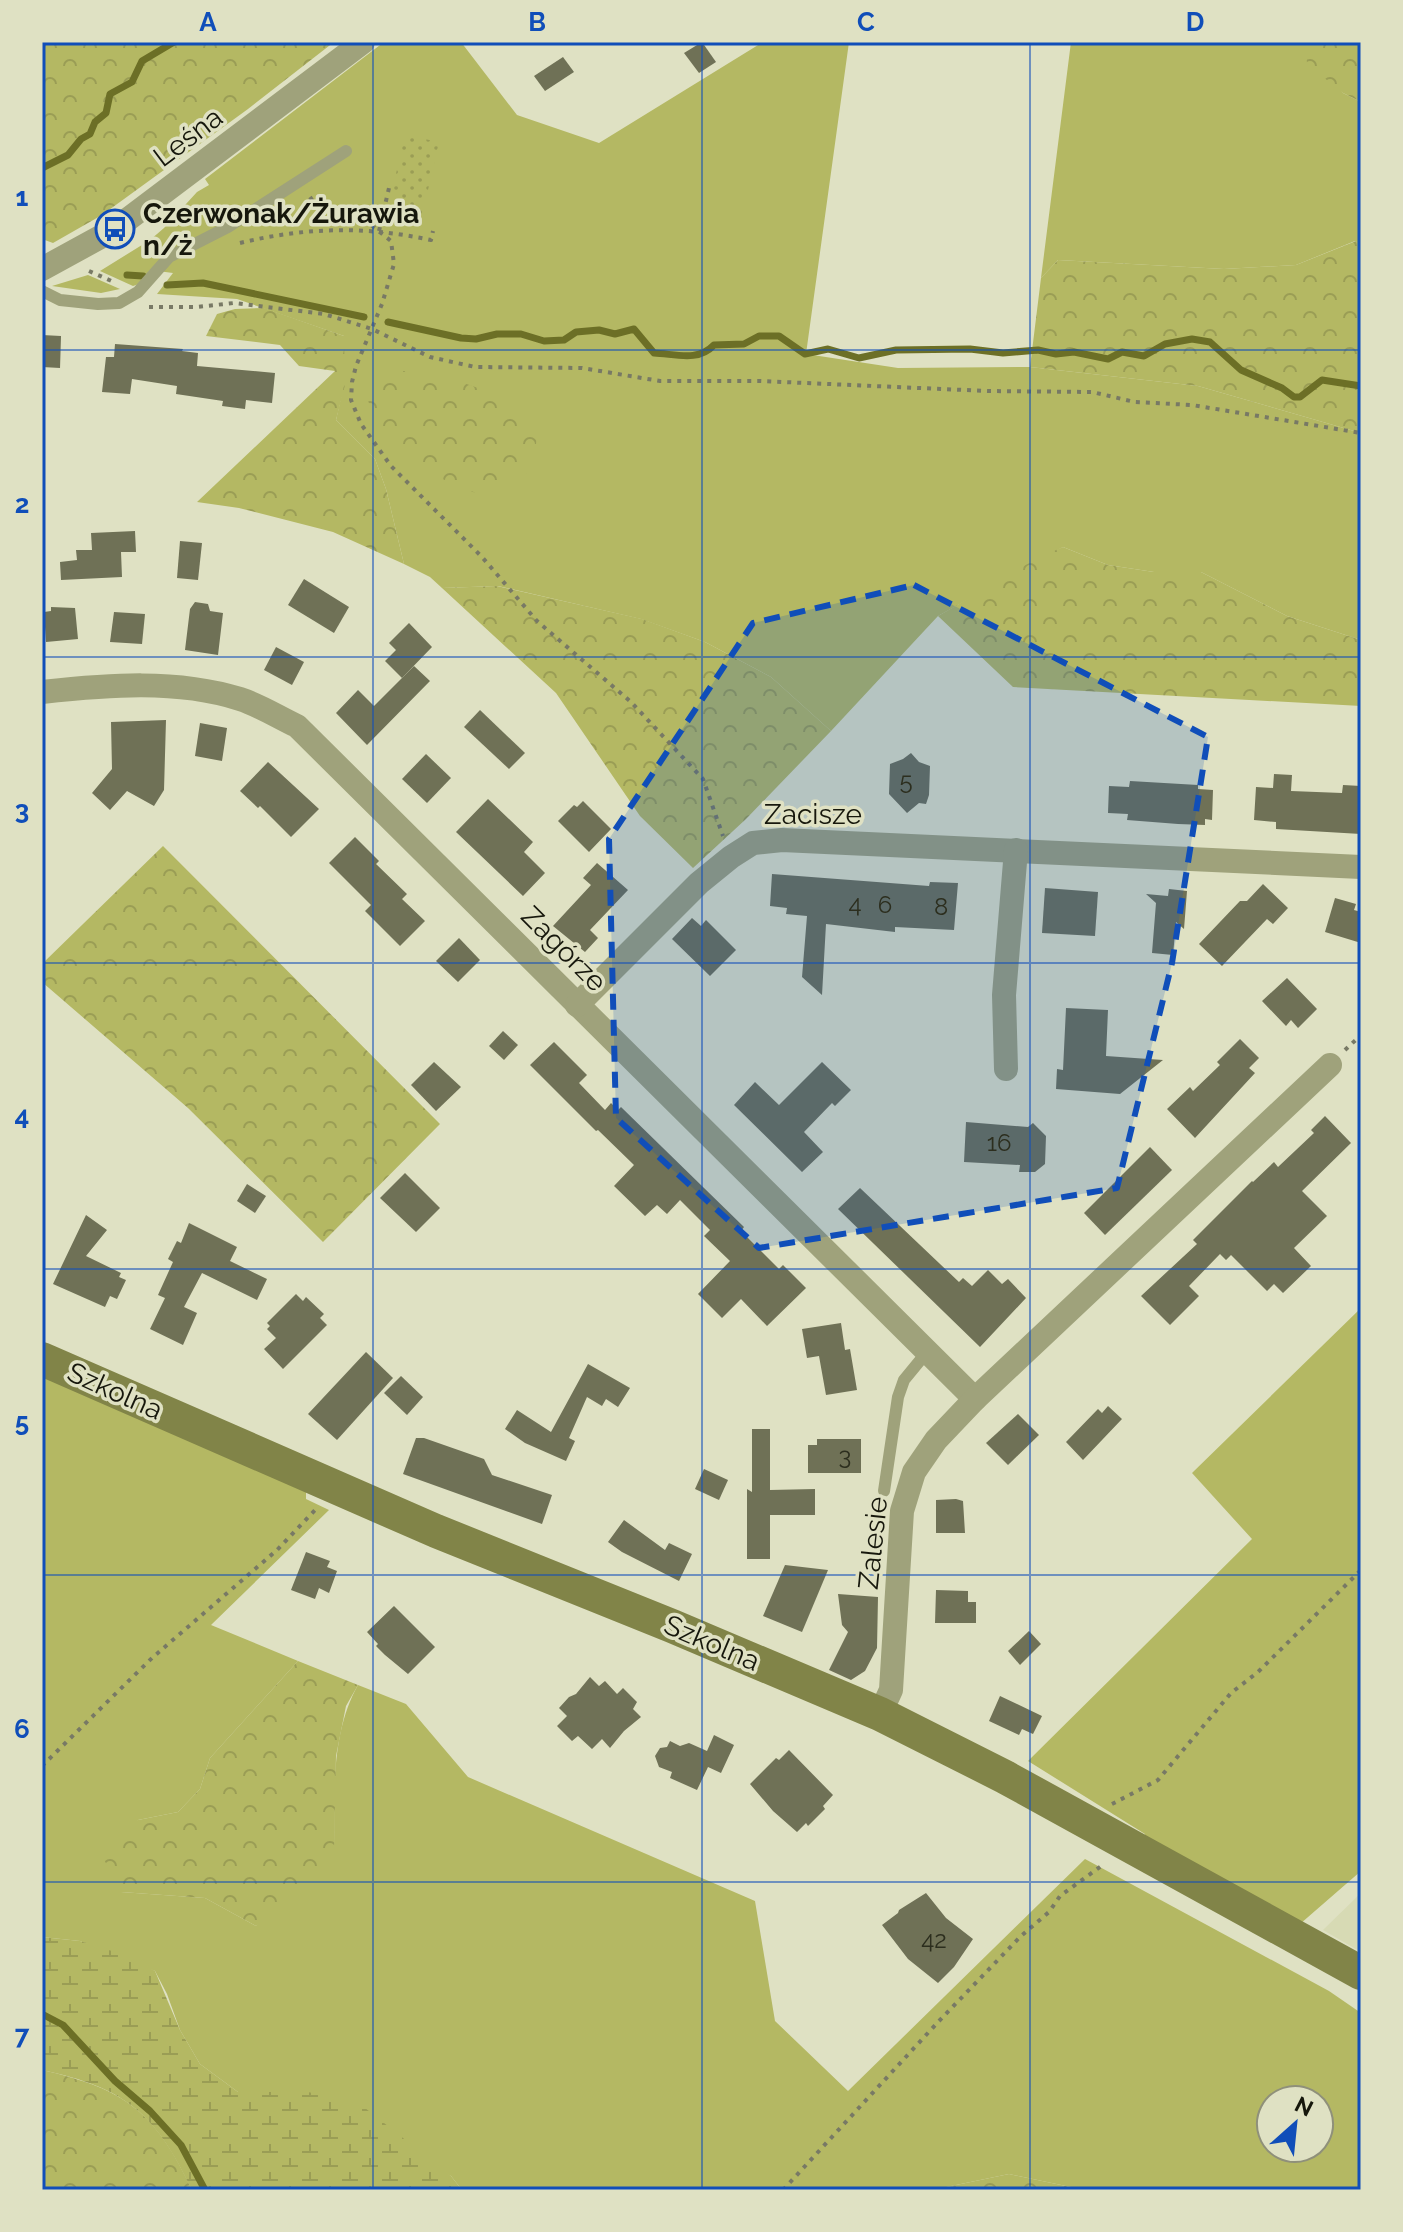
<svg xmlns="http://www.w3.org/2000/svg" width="1403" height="2232" font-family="Raleway,sans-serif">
	<defs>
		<pattern id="forest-crowns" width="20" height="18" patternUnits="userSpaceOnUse" patternTransform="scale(2)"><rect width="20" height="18" fill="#b4b863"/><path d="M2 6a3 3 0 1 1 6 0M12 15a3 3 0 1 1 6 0" fill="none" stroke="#9a9d55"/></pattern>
		<pattern id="wetland-marsh" width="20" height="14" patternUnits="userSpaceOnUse" patternTransform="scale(2)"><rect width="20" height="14" fill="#b4b863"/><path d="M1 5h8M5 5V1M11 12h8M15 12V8" fill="none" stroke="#9a9d55"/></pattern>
		<pattern id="park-dots" width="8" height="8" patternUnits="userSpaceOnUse" patternTransform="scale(2)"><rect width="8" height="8" fill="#b4b863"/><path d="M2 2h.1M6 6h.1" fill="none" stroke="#9a9d55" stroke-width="1.8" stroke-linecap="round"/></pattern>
	</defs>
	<rect width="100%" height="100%" fill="#dfe1c3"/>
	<path fill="#d7dab4" d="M1361,1893v59l-38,-22z"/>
	<g fill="#b4b863" fill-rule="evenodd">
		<path d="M384,42h77l56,73 82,28 164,-101h86l-43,312 92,14 132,-1 168,19 163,47v207l-74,-24 -86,-44h-47l-46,-7 -45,-18 -125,69 -107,115 -60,-54 -66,-35 -64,-23 -143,-33 -56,2 -12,-11 -26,-13 -18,-75 -11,-30 -39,-39 8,-35v-49l-107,-37 -80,-5 16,-21 -23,-3 -11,14 -6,2 -33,-15 50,-31 14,-12 33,-36 12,-7 -4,-6z"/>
		<path d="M1071,42h241l-6,3 37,48 18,9v142l-6,-3 -59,24 -72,4 -166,-9 -17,18z"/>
		<path d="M88,275l32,14 -19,4 -49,-7z"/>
		<path d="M1361,1308v563l-61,53 -158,-85 3,-5 -117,-73 224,-222 -60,-66z"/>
		<path d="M42,1372l264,116v11l23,11 -118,115 87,36 -88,97 -10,31 -22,23 -40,8 -17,72 84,6 51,28 78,-76c1,-55 -4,-115 24,-165l48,19 62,73 287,124 20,120 73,70 237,-232 244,132 32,22v177h-276l-76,-16 -77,16h-470l-11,-14 -184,-82 -29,-2 -38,-28 -20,-34 -13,-36 -12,-23 -75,-30 -38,-4zM1271,2100h48v48h-48z"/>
	</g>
	<g fill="url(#forest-crowns)">
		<path d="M42,42h292l-86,67 -146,106 -49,28 -11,-4z"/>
		<path d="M1312,42h49v60l-18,-9 -36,-29 -1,-19z"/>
		<path d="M1356,241l5,3v189l-163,-47 -168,-19 11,-89 17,-18 166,9 72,-4z"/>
		<path d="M264,308l80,28 1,49 -9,35 39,39 11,30 18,75 -71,-32 -94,-24 -42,-6 138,-131 -36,-5 -19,-21 -74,-9 11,-22 18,-5z"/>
		<path d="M397,370l55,9 61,21 25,27 -5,43 -50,26c-56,-23 -93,-36 -116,-98l13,-18z"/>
		<path d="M1063,547l45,18 46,7h47l86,44 74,24v66l-348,-19 -75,-71c42,-23 81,-51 125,-69z"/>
		<path d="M497,586l145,33 63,23 66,35 60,54 -85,88 -53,49 -53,-52 -84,-123 -114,-105z"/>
		<path d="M163,846l277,278 -117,118 -135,-134 -146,-126v-18z"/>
		<path d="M298,1661l60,24 -12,21 -10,50 -2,95 -31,46 -47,29 -51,-28 -84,-6 -23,-44 40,-28 40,-8 22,-23 10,-31z"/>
		<path d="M42,2070c84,19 113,42 150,120h-150z"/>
		<path d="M1009,2174l76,16h-153z"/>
	</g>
	<path fill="url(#wetland-marsh)" d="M42,1937l38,4 51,16 24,14 25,59 20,34 38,28h70l52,12 91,72 11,14h-270c-37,-77 -66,-102 -150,-120z"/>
	<path fill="url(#park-dots)" d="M405,135l34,7 -17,74 -34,-8z"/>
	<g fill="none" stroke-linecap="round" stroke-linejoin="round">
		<g stroke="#6c6f26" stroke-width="7">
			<path d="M42,168l26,-13 13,-16 9,-5 5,-12 11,-9 4,-19 22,-12 10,-21 32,-19"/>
			<path d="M127,275l16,1"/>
			<path d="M167,285l36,-2 161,34"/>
			<path d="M388,322l73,16 15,1 21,-5h24l23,7 20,-1 12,-8 23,-2 16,4 19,-5 20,24c22,1 44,9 60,-8l30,-1 15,-8h20l26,18 23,-5 31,9 37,-8 74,-1 33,4 35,-3 18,4 18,-2 34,7 14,-7 22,4 21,-12 27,-5 18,3 31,28 41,18 12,9h6l22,-17 39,6"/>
			<path d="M42,2014l21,11 52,56 35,30 31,34 24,45"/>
		</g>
	</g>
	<g fill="#6f7156">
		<path d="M702,42l14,20 -17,11 -15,-20z"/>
		<path d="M563,57l11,15 -29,19 -11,-15z"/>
		<path d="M42,335l19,1 -1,32 -18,-1z"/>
		<path d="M115,344l68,5 -1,2 16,2 -1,13 78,7 -3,30 -26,-3 -1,9 -23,-3 1,-5 -47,-7 1,-8 -45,-7 -2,15 -28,-2 4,-35h8z"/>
		<path d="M135,531l1,21h-15l1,25 -61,3 -1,-18 17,-2 -1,-10h16l-1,-17z"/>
		<path d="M180,541l22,2 -4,37 -21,-2z"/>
		<path d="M304,579l45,28 -15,26 -46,-28z"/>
		<path d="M195,602l13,2 2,7 13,2 -5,42 -33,-5 5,-41z"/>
		<path d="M51,607l24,1 3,31 -32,3 -2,-30 7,-1z"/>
		<path d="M114,612l31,2 -3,30 -32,-2z"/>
		<path d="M409,623l23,24 -30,31 -17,-17 11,-11 -7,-7z"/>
		<path d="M276,647l28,15 -12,23 -28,-15z"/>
		<path d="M414,666l16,15 -63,64 -31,-32 22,-23 16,16z"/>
		<path d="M480,710l45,43 -16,16 -45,-42z"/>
		<path d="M166,720l-2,70 -10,16 -27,-15 -17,19 -18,-17 20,-24 -1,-47z"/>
		<path d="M200,723l27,5 -5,33 -27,-5z"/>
		<path d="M911,753l8,9 11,4 -1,29 -3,9 -7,-1 -12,10 -18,-19 1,-30 13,-5z"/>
		<path d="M426,754l25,24 -24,25 -25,-24z"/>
		<path d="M268,762l51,47 -28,28 -31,-31 -2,2 -18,-17z"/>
		<path d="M1274,774l18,1 -1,16 51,2 1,-8 18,1v48l-85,-5v-7l-22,-2 2,-33 17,1z"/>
		<path d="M1130,781l68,4v4l15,1 -1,30 -7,-1v6l-27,-1 -51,-4 1,-6 -20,-1 1,-27 20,1z"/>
		<path d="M488,799l45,43 -9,10 21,21 -22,23 -67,-64z"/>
		<path d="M583,801l28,28 -22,23 -31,-31 16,-16 3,2z"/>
		<path d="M355,837l24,24 -3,3 31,30 -5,5 23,22 -25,25 -35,-35 6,-6 -42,-42z"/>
		<path d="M597,863l31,27 -38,40 8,8 -13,14 -32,-26 38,-41 -8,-7z"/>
		<path d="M772,874l157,12 1,-4 28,1 -4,47 -59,-3v5l-69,-8 -4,71 -20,-18 5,-61 -21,-2 1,-6 -17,-2z"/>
		<path d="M1263,884l25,24 -15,16 -6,-5 -45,47 -23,-22 41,-43h7z"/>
		<path d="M1045,888l53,4 -3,44 -53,-3z"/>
		<path d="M1169,889l18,2 -3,38 -8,-7 -3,33 -21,-2 4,-50 -10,-9 22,2z"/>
		<path d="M1335,898l21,6 -2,6 7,2v31l-36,-11z"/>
		<path d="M692,918l9,8 5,-6 30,30 -26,26 -38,-37z"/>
		<path d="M459,938l21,22 -22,22 -22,-21z"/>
		<path d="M1287,978l30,31 -19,19 -7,-8 -5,6 -24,-25z"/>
		<path d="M1066,1008l42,2 -2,46 57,4 -43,34 -64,-5 1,-20 6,1z"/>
		<path d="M503,1031l15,14 -14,15 -15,-14z"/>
		<path d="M1240,1039l19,19 -10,10 6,5 -60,65 -28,-29 23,-22 3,4 27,-26 -3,-3z"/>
		<path d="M554,1042l33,33 -8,8 26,27 6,-7 7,7 3,-3 123,120 -3,4 38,38 4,-4 23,23 -39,38 -26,-27 -19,19 -24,-24 32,-33 -26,-25 6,-6 -30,-30 -13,14 -10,-9 -12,11 -31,-30 20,-21 -36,-35 -2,1 -66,-66z"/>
		<path d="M434,1062l27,25 -25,24 -25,-26z"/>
		<path d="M822,1062l29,28 -16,16 -3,-3 -28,29 19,20 -21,20 -68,-67 21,-23 24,23z"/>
		<path d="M1325,1116l26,27 -49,48 25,25 -33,32 17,18 -28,27 -9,-9 -7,7 -36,-36 -5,5 -6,-6 -31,32 10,10 -29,29 -29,-29 56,-52 -4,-4 59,-59 1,1 21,-20 4,5 36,-34 -3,-3z"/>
		<path d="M966,1122l62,5 5,-4 13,13 -1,28 -10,8h-16l1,-7 -56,-3z"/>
		<path d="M1150,1147l22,23 -67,65 -21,-22z"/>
		<path d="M405,1173l35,35 -24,24 -36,-34z"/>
		<path d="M247,1184l19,12 -11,17 -18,-12z"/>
		<path d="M860,1188l99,94 4,-4 9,8 16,-16 14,14 6,-5 18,19 -46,49 -142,-138z"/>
		<path d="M86,1215l21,15 -21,26 35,17 -2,4 7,3 -9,19 -7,-3 -5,11 -52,-23z"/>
		<path d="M189,1223l48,24 -7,14 37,18 -10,21 -55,-27 -18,34 13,6 -14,32 -33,-16 15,-31 -7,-3 15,-33 -5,-3 9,-18 4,2z"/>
		<path d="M296,1294l7,7 3,-4 18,17 -4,4 7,7 -44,44 -19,-20 12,-11 -9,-9 3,-3 -3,-3z"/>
		<path d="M841,1323l4,27 5,-1 7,41 -31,5 -7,-39 -12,2 -5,-29z"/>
		<path d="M366,1352l27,26 -56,62 -29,-26z"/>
		<path d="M588,1364l42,24 -12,19 -12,-8 -4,7 -15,-9 -18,41 6,3 -9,20 -41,-18 -20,-14 12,-19 34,22z"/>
		<path d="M401,1376l22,21 -16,18 -23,-22z"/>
		<path d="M1108,1406l14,13 -39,41 -17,-18 32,-33 4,4z"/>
		<path d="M1018,1414l21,21 -31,30 -22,-22z"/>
		<path d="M752,1429h18v61l45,-1v26h-45v44h-23v-70l5,3z"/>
		<path d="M416,1438h8l60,21 8,16 60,20 -10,29 -139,-50z"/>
		<path d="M817,1439h44v34h-53v-28h9z"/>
		<path d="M704,1469l24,11 -9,20 -24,-11z"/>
		<path d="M956,1499l7,2 2,32h-29v-33z"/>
		<path d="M624,1520l41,30 4,-7 23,11 -13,27 -57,-29 -14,-10z"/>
		<path d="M306,1552l24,9 -3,6 10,4 -8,22 -10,-5 -4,11 -24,-9z"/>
		<path d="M785,1565l43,5 -26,62 -39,-16z"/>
		<path d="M936,1590l32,1v11h8v21h-41z"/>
		<path d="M838,1594l40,3 -1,51 -12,23 -14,9 -22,-10 19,-38 -6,-7z"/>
		<path d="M394,1606l41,41 -27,27 -23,-19 -9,-9 2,-2 -11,-12z"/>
		<path d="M1029,1631l12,13 -21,21 -12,-14z"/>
		<path d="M590,1677l9,9 6,-5 12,13 6,-6 14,14 -4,7 8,8 -17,14 -14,17 -8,-9 -10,10 -14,-13 -6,5 -15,-15 10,-10 -8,-8 10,-11 7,-3z"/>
		<path d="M1000,1696l42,20 -9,18 -11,-5 -3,6 -30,-14z"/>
		<path d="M714,1735l20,10 -13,28 -13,-6 -11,23 -27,-12 2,-6 -13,-5 -4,-11 5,-8 7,-1 3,-6 10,5 9,-3 18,8z"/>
		<path d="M789,1750l44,45 -10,11 2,3 -17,17 -2,-3 -9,9 -24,-21 -23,-27 26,-26 3,2z"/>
		<path d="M926,1893l20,25 27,21 -19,28 -16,16 -30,-24 -26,-34 16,-12 1,-3z"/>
	</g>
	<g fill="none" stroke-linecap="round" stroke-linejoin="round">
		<g stroke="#787965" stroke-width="4" stroke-dasharray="4 6" stroke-linecap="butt">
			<path d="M310,197l7,10 53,17 21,17 3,23 -12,40 -26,62 -4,16 -1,18 10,24 30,42 91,91 55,64 94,81 72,77 20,57"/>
			<path d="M379,231l10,-43h4"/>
			<path d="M240,243c66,-16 126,-17 191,-3l2,-9"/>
			<path d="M89,271l27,12"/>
			<path d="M149,307h48l37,-4 90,11 48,15 58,28 45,10 107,1 78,13h100l228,10 104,1 43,10 57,3 169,28"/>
			<path d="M1345,1050l16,-15"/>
			<path d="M42,1766l110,-108 125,-108 40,-42"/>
			<path d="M1112,1804l46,-24 73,-87 27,-21 103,-102"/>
			<path d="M783,2190l156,-169 82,-85 28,-24 11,-16 44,-32"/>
		</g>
		<g stroke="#9fa27b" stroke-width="12">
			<path d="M42,291l18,9 38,4 21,-1 19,-11 31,-35 59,-30 118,-76"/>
			<path d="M884,1491l14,-94 6,-17 23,-28"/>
		</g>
		<g stroke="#9fa27b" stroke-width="24">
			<path d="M42,269l73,-40 248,-187"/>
			<path d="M42,692c66,-7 134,-13 198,7 19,6 38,18 57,27l678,673"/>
			<path d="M577,1005l122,-122 32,-26 22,-14 29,-3 579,27"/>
			<path d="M1006,1069l-2,-74 12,-145"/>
			<path d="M880,1714l11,-24 11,-179 12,-39 22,-32 39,-41 355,-334"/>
		</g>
		<path stroke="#818448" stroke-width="34" d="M42,1359l394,172 236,95 208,88 125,63 356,196"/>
	</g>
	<path fill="#104eb9" fill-opacity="0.2" stroke="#104eb9" stroke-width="6" stroke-dasharray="16 10" stroke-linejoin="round" d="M914,585l294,152 -36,226 -55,225 -358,60 -143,-130 -7,-279 144,-216z"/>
	<path fill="none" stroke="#104eb9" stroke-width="2" stroke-opacity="0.55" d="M373,42v2148M702,42v2148M1030,42v2148M42,350h1319M42,657h1319M42,963h1319M42,1269h1319M42,1575h1319M42,1882h1319"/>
	<defs>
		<g id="bus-ring" transform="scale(2)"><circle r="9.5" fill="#dfe1c3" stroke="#104eb9" stroke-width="1.5"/><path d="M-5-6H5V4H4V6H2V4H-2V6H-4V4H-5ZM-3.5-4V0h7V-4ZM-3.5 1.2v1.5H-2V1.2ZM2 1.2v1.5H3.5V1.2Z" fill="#104eb9"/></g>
	</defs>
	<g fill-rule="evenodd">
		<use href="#bus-ring" x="115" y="229"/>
	</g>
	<g text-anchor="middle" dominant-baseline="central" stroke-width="7" stroke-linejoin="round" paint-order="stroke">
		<g font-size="24" fill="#2c2e1e">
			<text x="906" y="780">5</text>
			<text x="855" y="903">4</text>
			<text x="885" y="904">6</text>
			<text x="941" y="906">8</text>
			<text x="999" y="1142">16</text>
			<text x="845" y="1455">3</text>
			<text x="934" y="1939">42</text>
		</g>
		<g font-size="28" fill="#16170c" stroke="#dfe1c3">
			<text transform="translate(188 137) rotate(-37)">Leśna</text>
			<text x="813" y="814">Zacisze</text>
			<text transform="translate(564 949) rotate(45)">Zagórze</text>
			<text transform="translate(115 1391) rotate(24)">Szkolna</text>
			<text transform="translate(873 1543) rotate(-84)">Zalesie</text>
			<text transform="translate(712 1643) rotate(23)">Szkolna</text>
		</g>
		<g font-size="28" font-weight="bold" fill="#16170c" stroke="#dfe1c3" text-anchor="start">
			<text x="143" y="213">Czerwonak/Żurawia<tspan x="143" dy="32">n/ż</tspan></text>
		</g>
	</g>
	<rect width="1403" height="2232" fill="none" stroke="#dfe1c3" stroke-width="88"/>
	<g transform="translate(1295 2124) rotate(27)"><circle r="38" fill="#dfe1c3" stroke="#8f907a" stroke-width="2"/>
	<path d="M0-6L14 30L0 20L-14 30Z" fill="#104eb9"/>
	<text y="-12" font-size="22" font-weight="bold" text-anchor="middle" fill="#16170c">N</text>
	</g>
	<rect x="44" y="44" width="1315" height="2144" fill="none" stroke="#104eb9" stroke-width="3"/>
	<g font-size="26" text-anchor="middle" font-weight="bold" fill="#104eb9">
		<text x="208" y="31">A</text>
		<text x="537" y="31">B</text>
		<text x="866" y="31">C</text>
		<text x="1195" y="31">D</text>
		<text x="22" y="206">1</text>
		<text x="22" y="513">2</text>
		<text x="22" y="819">3</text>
		<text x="22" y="1125">4</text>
		<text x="22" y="1431">5</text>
		<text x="22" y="1738">6</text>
		<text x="22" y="2044">7</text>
	</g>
</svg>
